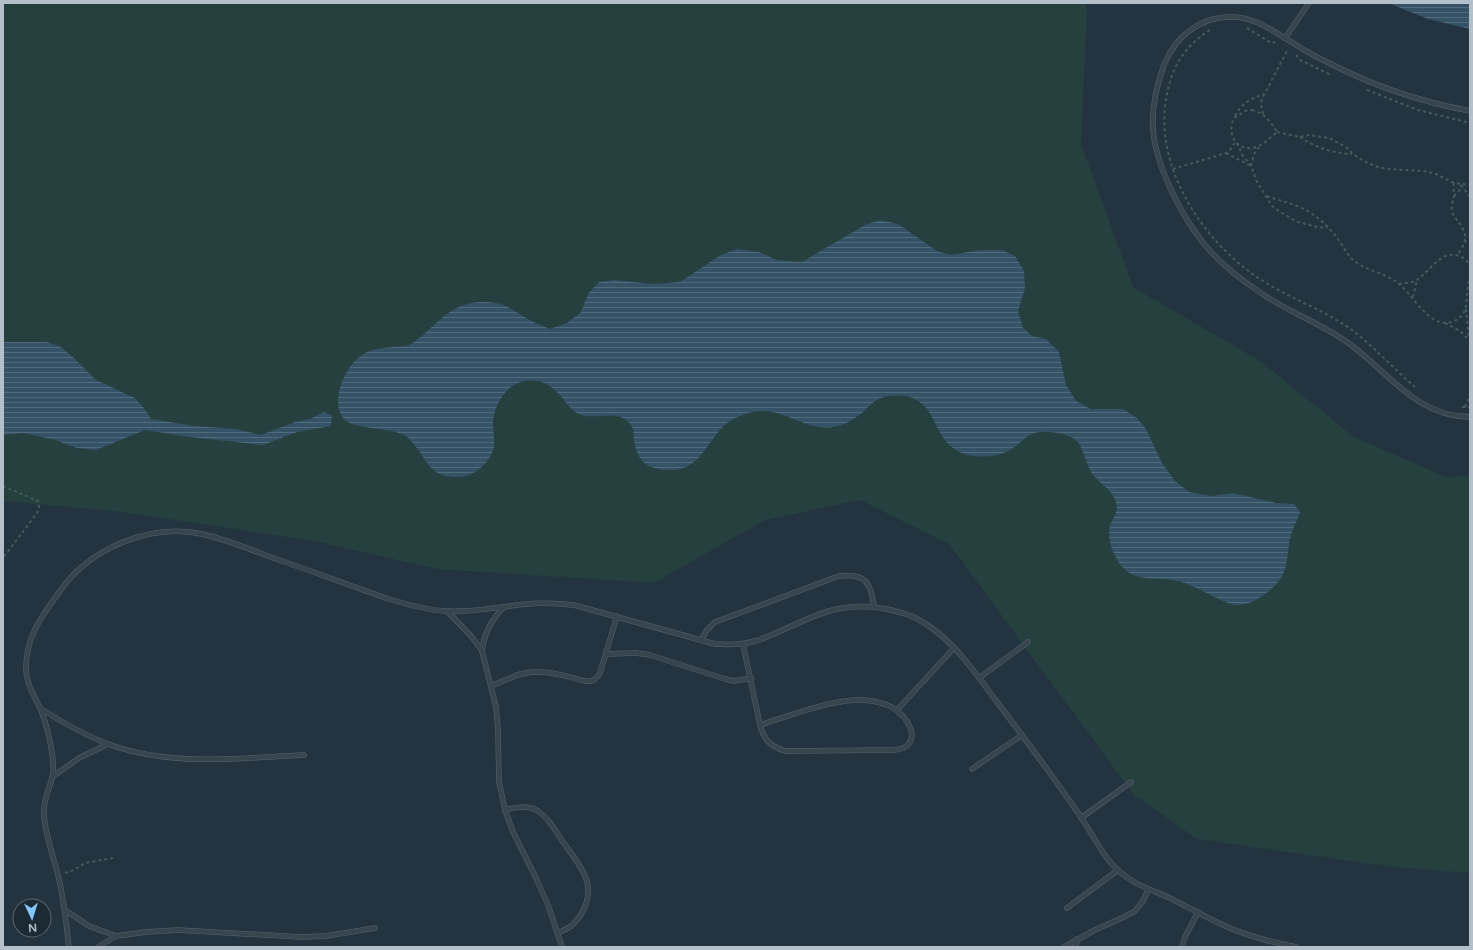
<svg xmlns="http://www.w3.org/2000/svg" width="1473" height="950" font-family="'Varela Round',sans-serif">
	<defs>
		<pattern id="water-rules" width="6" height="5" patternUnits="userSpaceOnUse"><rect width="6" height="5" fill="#355267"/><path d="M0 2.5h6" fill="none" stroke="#50697b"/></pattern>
	</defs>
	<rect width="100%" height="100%" fill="#233440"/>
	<path fill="#25403f" d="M3,3h1083l1,8 -6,133 52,143 127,74 94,76 92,40 24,-1v397l-77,-6 -196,-28 -63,-44 -185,-251 -89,-44 -95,20 -111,63 -217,-14 -123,-28 -191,-29 -120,-11z"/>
	<g fill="url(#water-rules)">
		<path d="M1388,3h82v26l-42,-10z"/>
		<path d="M880,220l18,4 39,27 13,4 30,-5h22l13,6 9,15 1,17 -7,23 5,17 9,8 14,3 13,13 7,33 10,16 15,8h32l14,9 9,11 16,34 13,18 14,11 22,4 22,-3 43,10 18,1 6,8c-2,8 -7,15 -9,23 -4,12 -2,27 -8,39 -6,14 -29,31 -45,31 -14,0 -42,-20 -60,-24 -20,-5 -45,3 -59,-18 -7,-11 -12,-25 -9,-38 3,-8 9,-13 6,-23 -3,-12 -19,-20 -25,-30 -4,-7 -9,-25 -13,-30 -8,-9 -35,-13 -46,-8 -10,5 -16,14 -26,18 -10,5 -22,5 -32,4 -45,-6 -31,-53 -69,-60 -6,-1 -18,-1 -24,2 -7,2 -13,10 -19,15 -8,6 -18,13 -29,14 -33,5 -56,-28 -93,-11 -7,3 -14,7 -20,14 -17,19 -22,42 -55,40 -20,-2 -28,-10 -31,-30 -1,-8 1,-9 -4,-16 -10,-14 -30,-6 -45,-8 -22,-3 -24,-40 -60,-35 -19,3 -31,24 -32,41 0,8 2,17 1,25 -3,15 -19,29 -34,30 -26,1 -30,-10 -43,-29 -2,-2 -8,-10 -11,-12 -15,-9 -52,-6 -62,-17 -15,-17 1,-53 18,-64 9,-6 20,-7 31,-8 5,-1 11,0 16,-2 5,-2 8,-6 13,-9 9,-8 21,-20 31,-26 14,-8 31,-10 47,-6 10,3 19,10 28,15 7,4 15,7 22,10l17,-6 14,-11 7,-18 11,-12 16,-2 38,4 27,-2 41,-27 16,-6 22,3 18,8 25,2 63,-37z"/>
		<path d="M3,342h44l12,4 12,9 25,25 39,18 8,9 8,12 43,7 42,3 25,6 34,-13 15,-3 14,-7 8,3 -1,11 -34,6 -34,13 -73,-8 -45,-7 -49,20 -19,-2 -22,-8 -31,-7 -21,2z"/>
	</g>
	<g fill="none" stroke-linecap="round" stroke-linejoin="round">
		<g stroke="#55636d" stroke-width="5.5">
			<g id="lane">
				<path d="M1285,38l24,-35"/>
				<path d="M1470,111c-48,-9 -96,-25 -139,-47 -13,-6 -26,-13 -38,-21 -20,-12 -39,-27 -63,-26 -30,0 -55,20 -66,48 -19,52 -13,85 11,133 22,44 45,68 86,95 27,19 59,30 86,49 42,30 68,74 123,75"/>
				<path d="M447,611l25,26 10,14 14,56 2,23 1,52 6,28 8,22 23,46 12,27 14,42"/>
				<path d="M701,640l6,-10 8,-8 124,-46c26,-3 32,6 35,31"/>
				<path d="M743,644l17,81c4,15 10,21 25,26l109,-1c27,-2 19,-28 3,-39 -8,-7 -24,-11 -35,-11 -30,-1 -73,16 -102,25"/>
				<path d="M482,651c2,-18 9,-31 22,-44"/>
				<path d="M606,654l30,-1 14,2 75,24 9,2 17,-3"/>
				<path d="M979,678l49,-36"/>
				<path d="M492,686c9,-4 19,-9 29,-12 22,-6 43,2 64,7 8,1 11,-1 15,-8l17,-57"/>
				<path d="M41,709c21,13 43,26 67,35 62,23 131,14 196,11"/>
				<path d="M897,710l57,-62"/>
				<path d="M972,769l50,-34"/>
				<path d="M52,777l27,-19 29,-14"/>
				<path d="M505,810c12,-3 22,-5 33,1 11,7 18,21 25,31 8,11 17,22 22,34 8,17 0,38 -14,50 -4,3 -9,5 -13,7"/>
				<path d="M1081,818l50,-36"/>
				<path d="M1067,908l51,-38"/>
				<path d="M65,910l24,16 27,10"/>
				<path d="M69,947c-3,-24 -5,-48 -11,-72 -5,-20 -13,-40 -14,-61 -1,-13 5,-24 8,-36 2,-7 1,-18 0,-25 -2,-15 -6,-29 -11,-43 -6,-14 -15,-25 -15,-41 0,-33 15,-52 34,-78 30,-43 90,-68 142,-57 27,6 54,18 80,27 35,12 69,25 104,37 19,6 39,12 60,13 27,2 55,-5 82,-7 16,-2 31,0 46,1l141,39c14,1 27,1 40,-3 28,-8 53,-26 82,-32 19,-4 39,-3 58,2 15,3 31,12 42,21 24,19 42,46 60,70 29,38 57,76 84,115 12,18 22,40 38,54 15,14 33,19 51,27 18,9 35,19 53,27 23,11 48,17 73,22"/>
				<path d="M98,947l18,-11 30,-4 31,-2 124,7 25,-1 49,-8"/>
				<path d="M1064,947l31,-17 29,-13 11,-6 8,-10 5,-11"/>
				<path d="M1076,947l1,-8"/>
				<path d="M1182,947l3,-10 13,-25"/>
			</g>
		</g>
		<g stroke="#435c5b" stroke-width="2" stroke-dasharray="3 3" stroke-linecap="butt">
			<path d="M1247,28l24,15 6,-1"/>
			<path d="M1210,30c-30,19 -41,43 -45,77 -7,67 41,137 95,172 25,17 54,27 80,43 28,17 50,44 75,65"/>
			<path d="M1296,55l4,5 31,15"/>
			<path d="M1367,90l51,20 52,13"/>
			<path d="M1252,110c11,2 19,12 25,22 -7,6 -15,14 -24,16 -19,2 -26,-16 -19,-30l11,-7z"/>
			<path d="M1263,114l-2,-10 1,-5 26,-50"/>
			<path d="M1235,116c7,-13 15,-17 29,-22"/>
			<path d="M1277,132l23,5 9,-2 20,3 17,9 7,7 11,7 11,5 12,3 37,2 12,3 18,9 16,2"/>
			<path d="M1300,137c16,11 33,16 52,17"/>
			<path d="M1237,143l6,13 8,10 6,16 15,24 8,6 18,10 19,5 10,1"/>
			<path d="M1226,153l23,12"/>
			<path d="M1251,166l3,-12 6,-8"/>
			<path d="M1173,169l53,-16 4,-3 6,-9"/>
			<path d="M1454,183c-1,4 0,8 0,13 -1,5 -3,9 -2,15 2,8 8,11 11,18 5,9 0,19 -6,26"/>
			<path d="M1461,185l9,12"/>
			<path d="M1267,196c15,6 32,8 45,18 10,6 19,16 26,25 5,7 8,14 14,20 12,11 30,13 43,22 17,10 34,51 59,40 12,-5 12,-14 13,-25 0,-7 2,-14 3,-21"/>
			<path d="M1454,196l5,-5 2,-6"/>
			<path d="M1464,241l6,1"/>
			<path d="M1399,284c6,-1 14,-1 19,-5 12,-8 24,-30 41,-23 6,2 9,5 11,11"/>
			<path d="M1413,297l4,-17"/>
			<path d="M1466,309l3,30"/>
			<path d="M1445,323l15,8 10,10"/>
			<path d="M1462,407h8"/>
			<path d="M1465,407l5,-11"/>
			<path d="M3,486l35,15 1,6 -2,6 -34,45"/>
			<path d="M65,873l9,-3 11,-7 28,-5"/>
		</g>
		<use href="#lane" stroke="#37454f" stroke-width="4.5"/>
	</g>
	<rect width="1473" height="950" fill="none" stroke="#b3c0ca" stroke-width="8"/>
	<g transform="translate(32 918) rotate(176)"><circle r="19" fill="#1c2a34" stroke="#586670"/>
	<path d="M0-3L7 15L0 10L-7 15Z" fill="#84c7fe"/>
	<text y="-6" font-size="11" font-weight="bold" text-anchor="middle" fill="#b3c0ca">N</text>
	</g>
</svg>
